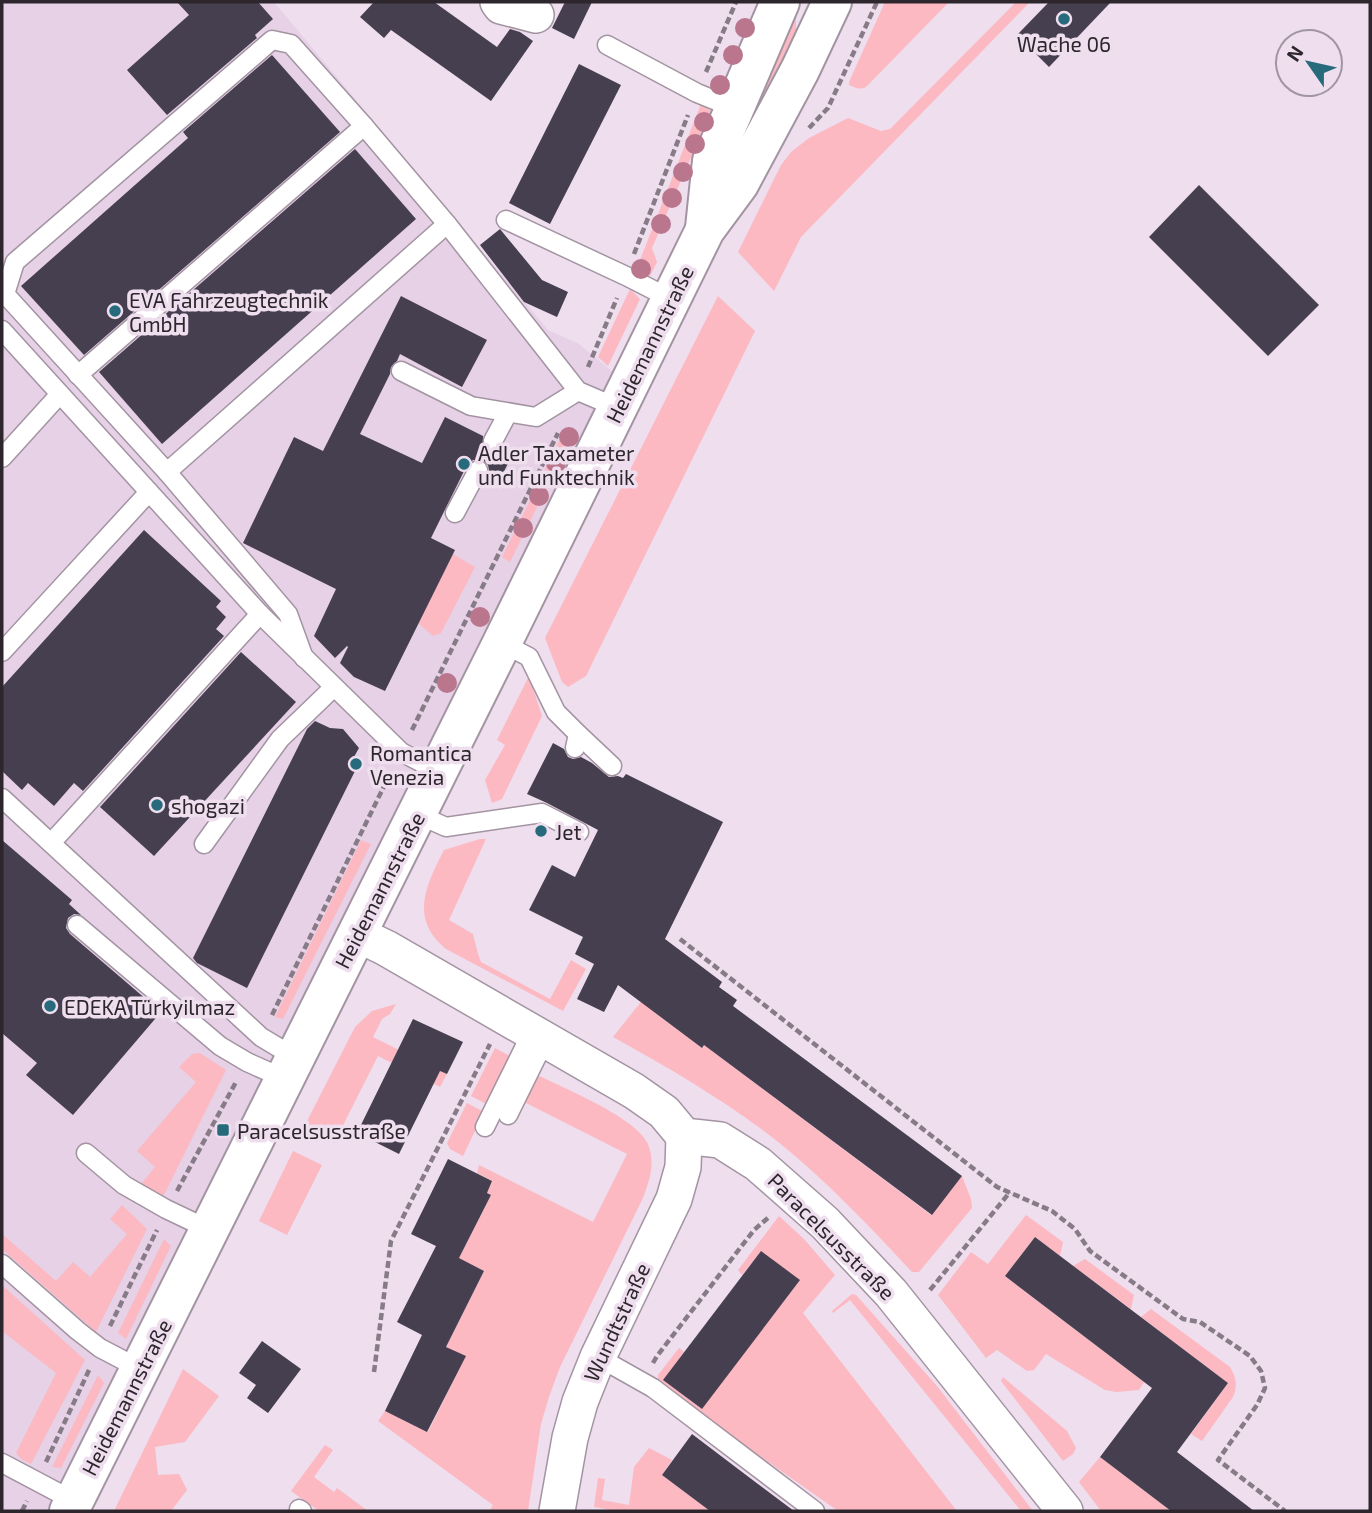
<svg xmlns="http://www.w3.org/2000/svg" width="1372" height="1513" font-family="'Exo 2',sans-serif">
	<rect width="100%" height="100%" fill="#eedeee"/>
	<path fill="#e6d1e6" d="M2,2h272l274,328 31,14 46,38 -561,1129h-62z"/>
	<g fill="#fcb9c2">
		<path d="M795,2h5l-4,12v22l-69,142z"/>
		<path d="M885,2h64l-83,85c-6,3 -10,1 -17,-2v-3z"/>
		<path d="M1016,2h14l-229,235 -27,54 -36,-39 43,-87 10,-13 18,-14 39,-20 33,13 9,-2z"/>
		<path d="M701,104l10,7 -59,137 5,14 -7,14 -15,-3z"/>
		<path d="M630,289l10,10 -32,67 -10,-9z"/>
		<path d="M718,296l37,35 -169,345 -18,11 -6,-5 -17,-44z"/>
		<path d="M576,430h-1l-65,132 -8,-5 62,-126z"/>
		<path d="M453,554l22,13 -34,66 -8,3 -15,-13z"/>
		<path d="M529,676l13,40 -40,83 -10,4 -7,-23 20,-35 -8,-5z"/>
		<path d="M480,839h6l-37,81 24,14 5,20 3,8 69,37 21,-39 15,9 -23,42 -117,-62c-37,-30 -20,-64 -2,-99z"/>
		<path d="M361,840l10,4 -88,175 -8,-2z"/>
		<path d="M644,998l11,15 47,35 2,-3 227,170 31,-39 9,23 1,9 -53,64h-7c-43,-46 -86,-92 -135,-131 -51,-40 -108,-73 -164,-104z"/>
		<path d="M396,1004l-6,10 -8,5 -9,18 74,37 -7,13 -62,-31 -44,87 -30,-16 51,-100 17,-16z"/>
		<path d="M495,1048l17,9 -24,48 -17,-9z"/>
		<path d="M200,1053l26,17 -63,127 -5,2 -17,-15 14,-17 -18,-16 59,-69 -17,-15 13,-13z"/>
		<path d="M537,1075c27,13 97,42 110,67 9,19 3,39 -5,58l-82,167 -11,30 -8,27 -13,87h-39l4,-6 -115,-84 7,-10 43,21 37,-75 -19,-10 38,-76 -25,-13 32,-63 -4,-2 5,-12 -15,-8 2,-8 114,57 34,-68 -103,-52z"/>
		<path d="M467,1103l17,9 -21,44 -13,-7 -3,-6z"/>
		<path d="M293,1151l29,14 -35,70 -28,-14z"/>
		<path d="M122,1205l25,24 -51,103 -94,-83v-15l54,47 17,-19 17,15 37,-43 -17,-15z"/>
		<path d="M1026,1215l37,27 -3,14 -25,-19 -30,39 139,106 -5,8 -23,2 -11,-2 -59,-36 -12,16 -7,1 -30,-21 -11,8 -48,-63 33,-43 17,12z"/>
		<path d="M779,1216l25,23 31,36 -32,38 154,198h-119l-179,-126 -1,-10 21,-27 5,4 -20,28 38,29 59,-158 -19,24 -4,-5z"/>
		<path d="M164,1239l7,7 -45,93 -8,-6z"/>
		<path d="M1085,1259l49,36 -3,14 -58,-43z"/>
		<path d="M2,1285l83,75 -54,104 -10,-5 -5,-6 40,-80 -54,-42z"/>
		<path d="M852,1294l4,1 81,91 96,125h-12l-171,-211 -17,13 -1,-2z"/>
		<path d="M1151,1309l79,58c6,10 8,19 3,30l-31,44 -11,-7 37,-51 -87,-66z"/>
		<path d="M183,1369l36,27 -34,46 -30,5 3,28 21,-1 8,16 -16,21h-57z"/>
		<path d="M98,1375l6,8 -43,85 -9,-1z"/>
		<path d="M1003,1377l64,54 9,17 -3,6 -10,7 -62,-80z"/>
		<path d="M325,1445l8,5 -19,27 20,15 3,-4 31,23h-49l-28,-20z"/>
		<path d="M649,1448l23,12 -10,15 48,36h-92l-24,-4 4,-29 7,1 -3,21 27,5 5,-38z"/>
		<path d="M1100,1457l71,54h-70l-22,-29z"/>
	</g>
	<g fill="#463f4f">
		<path d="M177,2h81l15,17 -18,16 2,3 -90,77 -40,-45 62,-55z"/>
		<path d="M374,2h60l63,45 13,-18 10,3 13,9 -42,60 -100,-71 -7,8 -24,-21z"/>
		<path d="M565,2h27l-18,37 -22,-11z"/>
		<path d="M1049,2h62l-62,65 -32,-32z"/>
		<path d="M272,55l68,77 -256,223 -63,-69 167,-148 -5,-6z"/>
		<path d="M579,64l42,21 -71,139 -41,-21z"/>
		<path d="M355,149l61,70 -254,225 -63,-72z"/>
		<path d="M1199,185l120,120 -51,51 -119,-119z"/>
		<path d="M500,229l42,51 26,12 -11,25 -33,-15 -44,-57z"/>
		<path d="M401,296l86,44 -25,47 -62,-33 -3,7 -6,6 -1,7 -30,60 62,29 23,-46 38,19v10l5,5h10l5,-5 11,6 -15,29 -11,-6 1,-5 -1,-5 -5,-5h-10l-6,5 -36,73 24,12 -70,141 -31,-14 -14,-14 8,-16 -1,-1 -12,12 -21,-22 22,-47 -93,-46 51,-106 29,14z"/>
		<path d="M144,530l77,71 -5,6 10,10 -10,12 8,7 -141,155 -9,-8 -20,23 -26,-23 -6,7 -20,-19v-84z"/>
		<path d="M241,652l55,50 -142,154 -54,-49z"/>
		<path d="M315,721l15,7 13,1 16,19 -9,16 7,3 -110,221 -50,-25 -4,-5 114,-229z"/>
		<path d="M553,743l11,6 4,8 5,2 8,-2 11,6 17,14 9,-1 5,2 3,-4 97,48 -58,117 57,43 -3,5 18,13 -4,6 229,170 -30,39 -228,-170 -2,3 -84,-63 -14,27 -27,-13 17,-35 -19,-10 8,-17 -54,-27 23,-45 23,12 23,-47 -51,-27 -20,-9z"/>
		<path d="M2,840l70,60 -3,4 12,11 -7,-1 -6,4 -2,10 4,6 91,78 -88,103 -47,-40 11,-12 -35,-30z"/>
		<path d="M413,1019l50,23 -16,32 -7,-3 -41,83 -42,-21z"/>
		<path d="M448,1159l44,22 -5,12 4,2 -32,63 25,13 -38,76 20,9 -39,76 -42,-21 37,-76 -25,-13 39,-76 -25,-12z"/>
		<path d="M1035,1237l193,146 -51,69 77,59h-83l-71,-54 52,-69 -147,-112z"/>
		<path d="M761,1251l39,29 -98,129 -39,-29z"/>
		<path d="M262,1341l39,28 -33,44 -21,-15 9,-13 -17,-12z"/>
		<path d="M692,1434l58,44 44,33h-84l-48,-36z"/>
	</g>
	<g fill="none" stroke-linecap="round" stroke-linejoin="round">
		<g stroke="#a394a2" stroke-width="21">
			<g id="lane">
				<path d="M607,45l90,48 37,15"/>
				<path d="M506,220l120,56 45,23"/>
				<path d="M2,330l258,284 141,138 37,19"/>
				<path d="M401,371l70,35 65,11 42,-26"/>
				<path d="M78,375l286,-249"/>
				<path d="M493,441l15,-28"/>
				<path d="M2,458l58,-64"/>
				<path d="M167,472l280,-248"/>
				<path d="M455,513l23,-43"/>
				<path d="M502,643l27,14 27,55 22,22 -3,14"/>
				<path d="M2,652l147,-160"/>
				<path d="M304,658l-16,-44 -121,-142 -162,-178 10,-32 257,-222 19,4 73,82 83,98 131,167 40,17"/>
				<path d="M578,734l34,32"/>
				<path d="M2,798l259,239 35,21"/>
				<path d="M417,814l29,13 96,-14 37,19"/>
				<path d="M51,843l209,-229"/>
				<path d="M204,844l76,-105 54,-52"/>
				<path d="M77,925l143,121 27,16 38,17"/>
				<path d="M508,1115l37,-75"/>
				<path d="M485,1127l47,-95"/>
				<path d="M86,1153l38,32 42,24 44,21"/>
				<path d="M2,1264l76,67 22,17 40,21"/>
				<path d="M598,1357l55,31 162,123"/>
				<path d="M2,1463l72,38"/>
				<path d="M299,1509l3,2"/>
			</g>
		</g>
		<g stroke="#a394a2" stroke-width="38">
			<g id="street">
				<path d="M498,2l3,4 35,9"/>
				<path d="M357,934l29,14 248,143 30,21 20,24 36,4 38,24 67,59 66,70 174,218"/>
				<path d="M557,1511l13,-73 10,-36 18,-45 76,-158 9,-32 1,-31"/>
			</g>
		</g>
		<g stroke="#a394a2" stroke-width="42">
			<g id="secondary">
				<path d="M705,228l7,-67 68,-159"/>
				<path d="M69,1511l433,-868 203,-413 34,-46 61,-114 32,-68"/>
			</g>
		</g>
		<g stroke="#867b86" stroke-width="4.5" stroke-dasharray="7 3.5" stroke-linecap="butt">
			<path d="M706,72l30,-70"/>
			<path d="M809,128l19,-20 49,-106"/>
			<path d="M634,254l54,-139"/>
			<path d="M588,367l29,-69"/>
			<path d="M412,730l146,-297"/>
			<path d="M680,939l317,248 55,24 23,18 15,22 93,68 17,3 50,34 11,15 4,17 -8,17 -39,55 67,51"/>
			<path d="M272,1015l119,-243"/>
			<path d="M177,1191l59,-109"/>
			<path d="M930,1290l80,-98"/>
			<path d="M110,1326l47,-96"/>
			<path d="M653,1363l4,-7 97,-126 15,-13"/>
			<path d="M374,1372l17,-131 99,-197"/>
			<path d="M46,1462l44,-94"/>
			<path d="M22,1511l5,-10"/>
		</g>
		<use href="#lane" stroke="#fff" stroke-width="18"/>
		<use href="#street" stroke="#fff" stroke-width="35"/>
		<use href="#secondary" stroke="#fff" stroke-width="38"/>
	</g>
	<g fill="#b9768d">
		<circle cx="745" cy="28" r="10"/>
		<circle cx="733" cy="55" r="10"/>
		<circle cx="720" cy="85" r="10"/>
		<circle cx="704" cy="122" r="10"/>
		<circle cx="695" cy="144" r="10"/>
		<circle cx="683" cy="172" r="10"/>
		<circle cx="672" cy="198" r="10"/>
		<circle cx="661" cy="224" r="10"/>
		<circle cx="641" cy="269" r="10"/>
		<circle cx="569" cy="437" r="10"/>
		<circle cx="556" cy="463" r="10"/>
		<circle cx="539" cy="496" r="10"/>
		<circle cx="523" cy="528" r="10"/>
		<circle cx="480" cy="617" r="10"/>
		<circle cx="447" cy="683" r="10"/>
	</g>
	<g fill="#266a7b" stroke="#eedeee" stroke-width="2.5">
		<circle cx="1064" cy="19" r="7"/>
		<circle cx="115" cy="311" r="7"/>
		<circle cx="464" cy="464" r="7"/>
		<circle cx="356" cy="764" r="7"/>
		<circle cx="157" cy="805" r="7"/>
		<circle cx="541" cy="831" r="7"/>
		<circle cx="50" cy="1006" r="7"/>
		<rect x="216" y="1123" width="14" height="14" rx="3.5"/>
	</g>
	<g text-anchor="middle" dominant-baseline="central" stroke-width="7" stroke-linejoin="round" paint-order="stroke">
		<g font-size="21" fill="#2d272d" stroke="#eedeee" text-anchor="start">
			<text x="1064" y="43" text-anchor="middle">Wache 06</text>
			<text x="129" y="299">EVA Fahrzeugtechnik<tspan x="129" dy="24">GmbH</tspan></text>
			<text x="478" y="452">Adler Taxameter<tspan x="478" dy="24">und Funktechnik</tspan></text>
			<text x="370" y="752">Romantica<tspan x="370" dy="24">Venezia</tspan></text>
			<text x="171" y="805">shogazi</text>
			<text x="555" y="831">Jet</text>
			<text x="64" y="1006">EDEKA Türkyilmaz</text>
			<text x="237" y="1130">Paracelsusstraße</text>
		</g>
		<g font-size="21" fill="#2d272d" stroke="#eedeee">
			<text transform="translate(649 344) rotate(-64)">Heidemannstraße</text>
			<text transform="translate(379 890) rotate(-63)">Heidemannstraße</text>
			<text transform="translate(832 1236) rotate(45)">Paracelsusstraße</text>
			<text transform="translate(616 1322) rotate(-65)">Wundtstraße</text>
			<text transform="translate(126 1397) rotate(-63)">Heidemannstraße</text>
		</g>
	</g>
	<rect width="1372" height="1513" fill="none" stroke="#2d272d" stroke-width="7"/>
	<g transform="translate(1309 63) rotate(304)"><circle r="33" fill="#eedeee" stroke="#a195a1" stroke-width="2"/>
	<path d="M0-5L12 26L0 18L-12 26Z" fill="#266a7b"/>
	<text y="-10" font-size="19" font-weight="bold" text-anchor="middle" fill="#2d272d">N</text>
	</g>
</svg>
